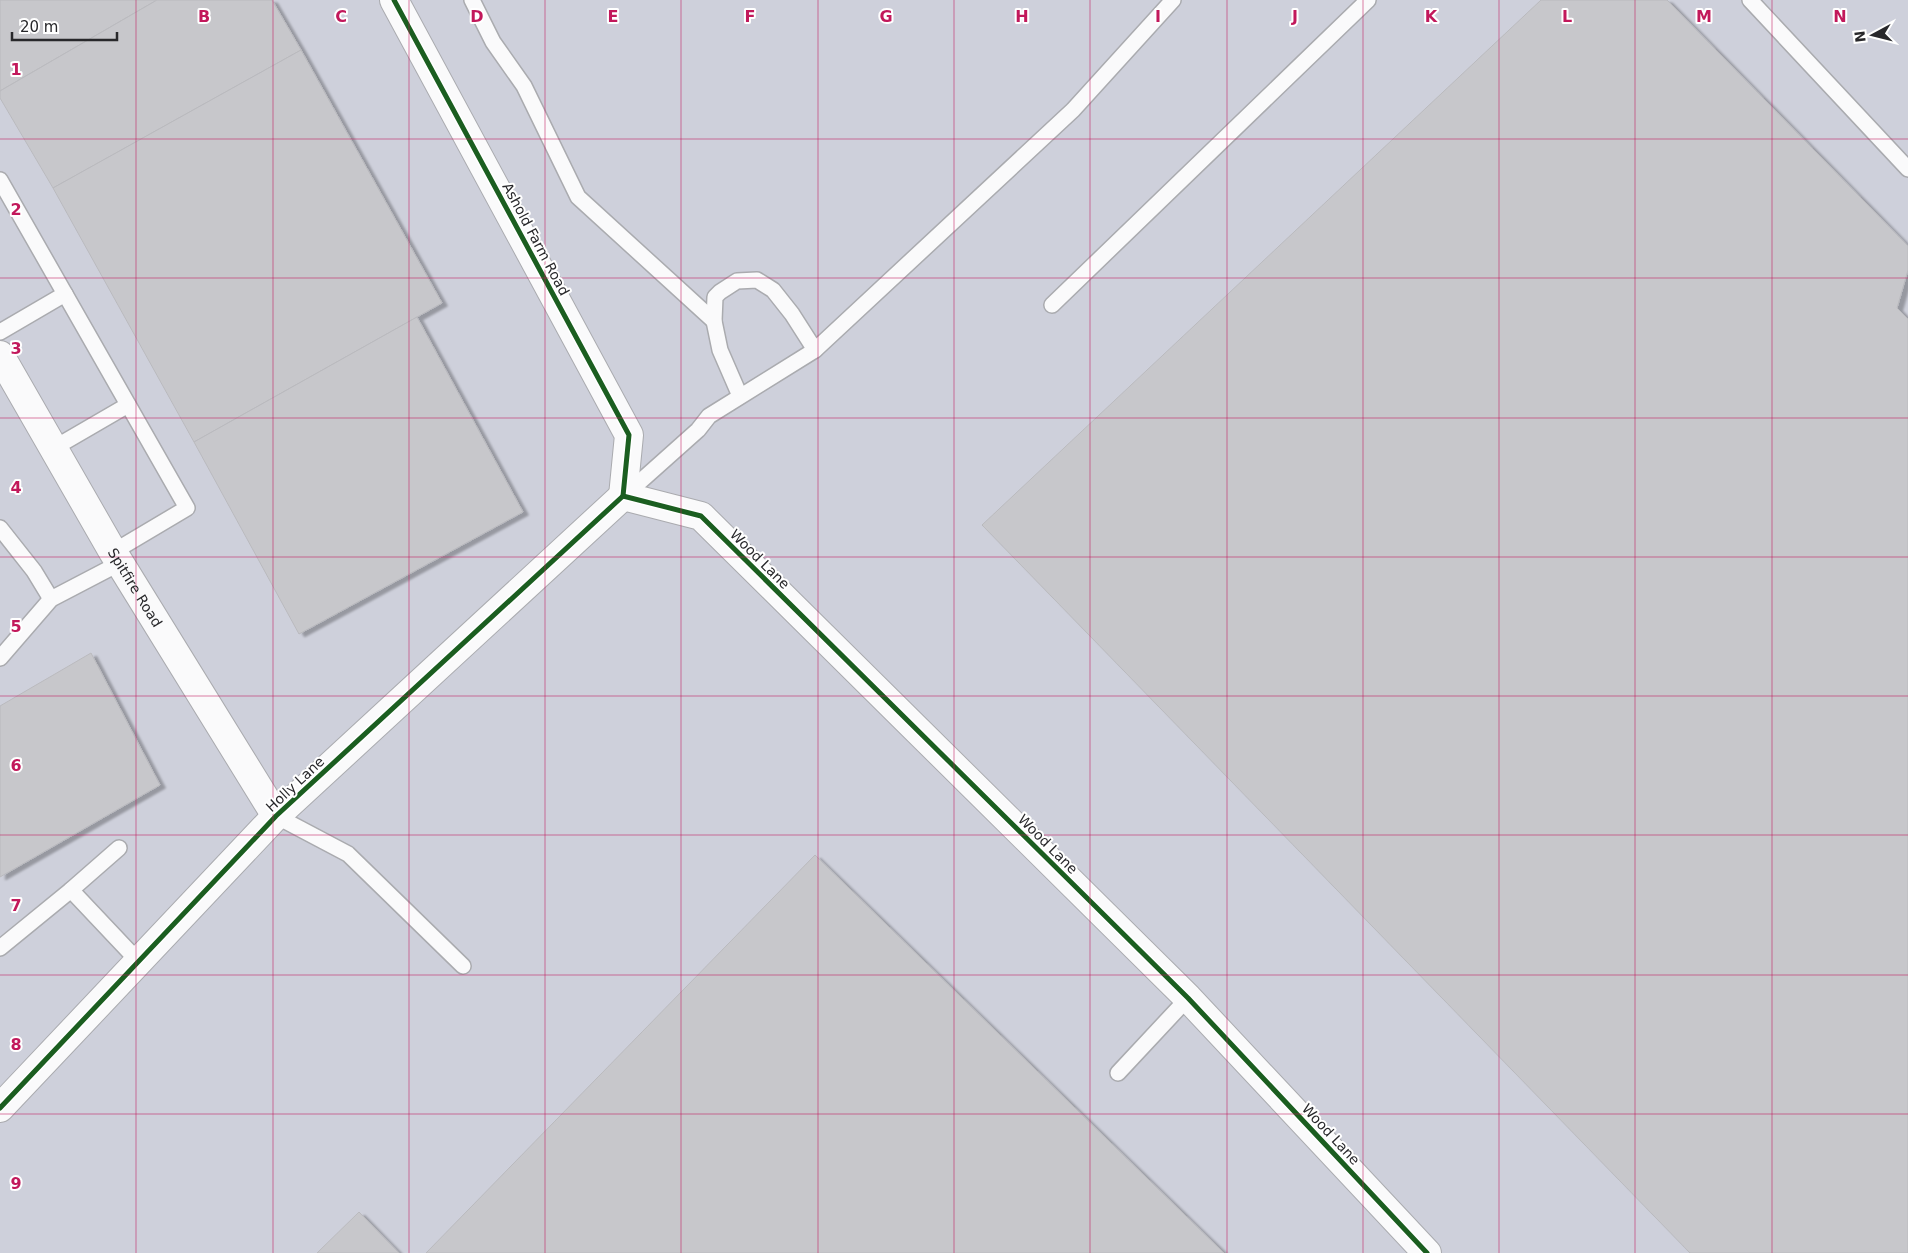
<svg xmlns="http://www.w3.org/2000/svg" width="1908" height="1253" font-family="'DejaVu Sans',sans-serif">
	<defs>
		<filter id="shadow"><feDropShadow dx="5.5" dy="3" stdDeviation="1" flood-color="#0004"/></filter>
	</defs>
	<rect width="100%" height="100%" fill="#dedfe4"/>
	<rect fill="#ced0db" x="0" y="0" width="1908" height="1253"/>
	<g fill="#c7c7cb" stroke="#bababe" filter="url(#shadow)">
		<path d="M0,0h157l-157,91z"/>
		<path d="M157,0h115l29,50 -248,138 -53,-90v-7z"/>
		<path d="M1541,0h126l241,246v24l-11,38 11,11v934h-218l-708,-728z"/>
		<path d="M301,50l141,253 -248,139 -141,-254z"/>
		<path d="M417,317l106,195 -224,122 -105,-192z"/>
		<path d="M91,653l69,132 -160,92v-171z"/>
		<path d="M815,855l409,398h-798z"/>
		<path d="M359,1212l40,41h-82z"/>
	</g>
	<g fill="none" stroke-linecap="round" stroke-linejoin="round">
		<g stroke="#aaabaf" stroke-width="18">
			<g id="lane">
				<path d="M472,0l21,42 31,44 54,111 136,124"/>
				<path d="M1750,0l158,169"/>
				<path d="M0,180l187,328 -74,44"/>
				<path d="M1052,305l316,-305"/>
				<path d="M0,332l65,-38"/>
				<path d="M740,396l-20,-46 -6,-29 1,-24 5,-5 17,-11 20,-1 16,10 19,24 23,36"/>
				<path d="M54,448l74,-43"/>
				<path d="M624,496l74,-66 11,-14 106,-66 258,-240 100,-110"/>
				<path d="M0,528l34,43 17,28"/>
				<path d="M0,658l51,-59 69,-36"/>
				<path d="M276,816l72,38 115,112"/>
				<path d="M71,890l68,72"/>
				<path d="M0,948l71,-58 48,-42"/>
				<path d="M1118,1073l70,-75"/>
			</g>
		</g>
		<g stroke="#aaabaf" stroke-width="30">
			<g id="street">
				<path d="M394,0l235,435 -6,61"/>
				<path id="s1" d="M0,355l113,197 163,264"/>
				<path d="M623,496l78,20 487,482 239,255"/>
				<path d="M0,1108l276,-292 347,-320"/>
			</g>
		</g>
		<use href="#lane" stroke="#fafafb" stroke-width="15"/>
		<use href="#street" stroke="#fafafb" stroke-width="28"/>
		<g stroke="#fff" stroke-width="8">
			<g id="cycleway">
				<path d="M394,0l235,435 -6,61"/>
				<path d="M623,496l78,20 487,482 239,255"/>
				<path d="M0,1108l276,-292 347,-320"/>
			</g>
		</g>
		<use href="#cycleway" stroke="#1b5e20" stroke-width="5"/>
	</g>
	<path fill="none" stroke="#c2185b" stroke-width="1" stroke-opacity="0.55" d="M136,0v1253M273,0v1253M409,0v1253M545,0v1253M681,0v1253M818,0v1253M954,0v1253M1090,0v1253M1227,0v1253M1363,0v1253M1499,0v1253M1635,0v1253M1772,0v1253M0,139h1908M0,278h1908M0,418h1908M0,557h1908M0,696h1908M0,835h1908M0,975h1908M0,1114h1908"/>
	<g text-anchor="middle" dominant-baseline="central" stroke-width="4" stroke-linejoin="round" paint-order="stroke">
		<g font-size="14" fill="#28282b" stroke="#fff">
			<text transform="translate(536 239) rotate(62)">Ashold Farm Road</text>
			<text transform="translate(760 559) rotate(45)">Wood Lane</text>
			<text stroke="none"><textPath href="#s1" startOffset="269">Spitfire Road</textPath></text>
			<text transform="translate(295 784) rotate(-43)">Holly Lane</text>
			<text transform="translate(1048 844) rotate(45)">Wood Lane</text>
			<text transform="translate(1331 1134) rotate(47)">Wood Lane</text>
		</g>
	</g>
	<g font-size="16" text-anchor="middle" font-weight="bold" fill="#c2185b" stroke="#fff" stroke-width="4" stroke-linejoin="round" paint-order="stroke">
		<text x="204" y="22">B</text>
		<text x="341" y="22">C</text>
		<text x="477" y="22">D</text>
		<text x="613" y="22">E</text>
		<text x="750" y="22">F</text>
		<text x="886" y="22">G</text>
		<text x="1022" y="22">H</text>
		<text x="1158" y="22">I</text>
		<text x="1295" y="22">J</text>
		<text x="1431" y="22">K</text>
		<text x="1567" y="22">L</text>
		<text x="1704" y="22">M</text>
		<text x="1840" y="22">N</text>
		<text x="16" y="75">1</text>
		<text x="16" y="215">2</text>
		<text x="16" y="354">3</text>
		<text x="16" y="493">4</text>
		<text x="16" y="632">5</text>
		<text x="16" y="771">6</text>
		<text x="16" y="911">7</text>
		<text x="16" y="1050">8</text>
		<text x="16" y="1189">9</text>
	</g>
	<g transform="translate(1873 35) rotate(263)" stroke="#ffffff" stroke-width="4" paint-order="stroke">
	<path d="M0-4L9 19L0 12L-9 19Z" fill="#28282b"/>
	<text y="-8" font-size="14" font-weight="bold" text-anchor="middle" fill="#28282b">N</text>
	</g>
	<path d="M12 32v8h105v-8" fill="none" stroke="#28282b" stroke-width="2.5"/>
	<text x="20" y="32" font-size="15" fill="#28282b" stroke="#ffffff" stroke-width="4" paint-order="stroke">20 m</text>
</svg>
